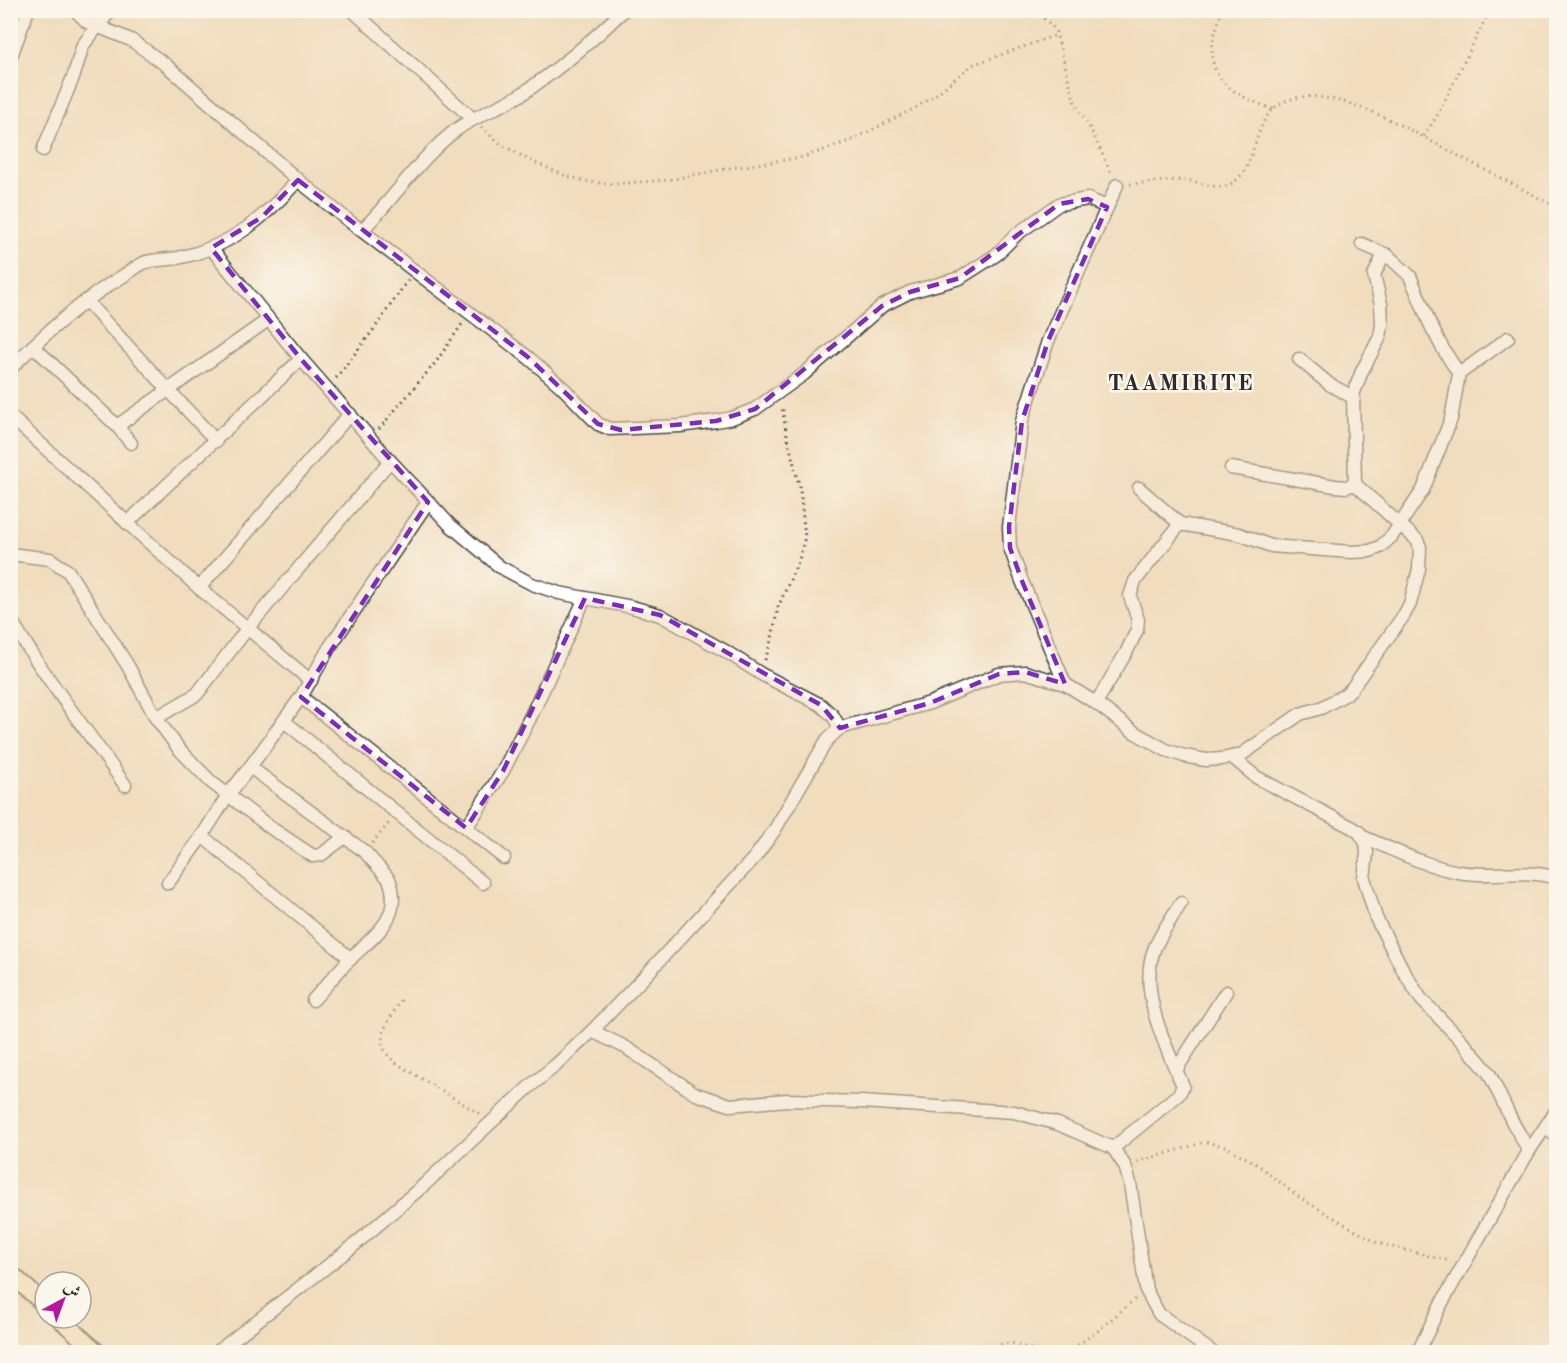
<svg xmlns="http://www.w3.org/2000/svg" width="1567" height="1363" font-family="'Old Standard TT',Amiri,serif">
	<rect width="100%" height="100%" fill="#fbf7ec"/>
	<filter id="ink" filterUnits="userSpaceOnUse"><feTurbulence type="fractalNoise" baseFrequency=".0167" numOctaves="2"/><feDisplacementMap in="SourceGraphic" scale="12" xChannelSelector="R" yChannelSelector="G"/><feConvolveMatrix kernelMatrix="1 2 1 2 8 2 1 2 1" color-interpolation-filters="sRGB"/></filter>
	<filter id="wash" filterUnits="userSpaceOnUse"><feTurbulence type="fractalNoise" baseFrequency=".008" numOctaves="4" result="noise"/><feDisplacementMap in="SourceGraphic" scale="24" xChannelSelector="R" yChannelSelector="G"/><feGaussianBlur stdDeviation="1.35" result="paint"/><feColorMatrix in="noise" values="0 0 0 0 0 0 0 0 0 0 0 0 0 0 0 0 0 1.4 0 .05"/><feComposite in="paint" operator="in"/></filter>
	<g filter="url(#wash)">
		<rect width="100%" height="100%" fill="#f1ddbe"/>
	</g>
	<g filter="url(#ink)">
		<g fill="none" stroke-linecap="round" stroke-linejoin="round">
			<g stroke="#494641" stroke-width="15">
				<g id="minor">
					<path d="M75,10l12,12 44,18 35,25 132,115 51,41 180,137 34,30 35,36 12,5 70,-3 36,-5 16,-3 23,-9 49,-35 78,-68 28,-14 50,-14 36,-23 21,-21 42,-30 29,-5 19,8"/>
					<path d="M352,10l121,109"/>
					<path d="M10,59l18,-49"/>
					<path d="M43,150l31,-75 9,-30 28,-35"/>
					<path d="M362,230c33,-32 57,-72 94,-100 21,-16 47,-23 69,-38 35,-24 68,-52 99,-82"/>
					<path d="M1362,244l25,11 23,21 20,48 13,25 16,25"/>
					<path d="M211,248l90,111 83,95 66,71 50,42 32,17 27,9 73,14 28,8 65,36 36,23 60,31 12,11 7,12"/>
					<path d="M86,301l130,140"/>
					<path d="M33,346l84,80 14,17"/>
					<path d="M1299,359l30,25 25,14"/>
					<path d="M10,369c34,-35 71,-68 113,-93 7,-4 15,-11 23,-14 12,-3 25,-2 36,-5 50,-11 83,-40 116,-77"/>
					<path d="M10,416l189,172 112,93"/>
					<path d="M117,426l151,-106"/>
					<path d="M1231,468l104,18 11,1 9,-3"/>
					<path d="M1139,488l41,36 59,10 32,12 80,6 19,-1 10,-4 12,-11 31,-46 28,-71 8,-45 49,-36"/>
					<path d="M127,523l174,-164"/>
					<path d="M10,554l40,5 18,12 60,95 28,52 23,31 32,33 60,46 42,28 8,-1 24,-18"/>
					<path d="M199,588l151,-174"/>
					<path d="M10,618c34,59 76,111 115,167"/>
					<path d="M1065,684l-43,-103 -12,-33 -1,-21 13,-106 9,-28 17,-52 69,-156"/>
					<path d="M301,697l203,161"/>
					<path d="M1096,703l30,-50 11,-23 1,-10 -8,-24 5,-15 45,-57"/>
					<path d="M156,718l41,-24 50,-65 143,-168"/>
					<path d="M284,721l199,162"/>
					<path d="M1232,757l24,20 97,51 6,4 7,11 1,10 -3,25 12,40 28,54 17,27 38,39 30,35 23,48 17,30"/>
					<path d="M250,767l115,85 24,27c15,38 -15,57 -38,79 -13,13 -25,28 -38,42"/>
					<path d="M466,828l37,-57 28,-55 54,-118"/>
					<path d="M202,836l149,123"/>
					<path d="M1363,837c31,13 62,29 96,35 32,6 66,-4 97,6"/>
					<path d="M168,883l34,-47 26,-41 22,-28 51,-70 28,-49 99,-146"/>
					<path d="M592,1031l33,16 71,47 34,11 57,-5 74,2 153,10 44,12 55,24 12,18 5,17 16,107 13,24 53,38"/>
					<path d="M1176,1070l50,-78"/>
					<path d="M1546,1128l10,8"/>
					<path d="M1113,1148l66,-54 4,-8c-17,-39 -46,-96 -28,-139 7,-15 17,-30 26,-44"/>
					<path d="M217,1352l135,-105 73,-63 103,-96 28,-23 36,-34 55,-57 108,-117 19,-26 53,-91 13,-12 90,-25 69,-29 26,-2 40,12 31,19 38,29 32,18 18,6 22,4 16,-1 19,-4 59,-41 21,-6 25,-14 6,-6 52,-73 6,-11 9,-35 1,-22 -3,-7 -62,-56 -2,-89 9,-24 18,-34 2,-12 -1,-21 -7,-29 7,-15 6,-5"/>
					<path d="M1418,1352l21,-44 54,-95 36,-62 27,-40"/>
				</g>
			</g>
			<g stroke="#494641" stroke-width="20">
				<g id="secondary">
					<path d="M10,1273l35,32"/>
					<path d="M59,1318l38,34"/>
				</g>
			</g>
			<g stroke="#494641" stroke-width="3" stroke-dasharray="1.5 4.5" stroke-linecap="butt">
				<path d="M1035,10l20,19 20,74 16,27 21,45"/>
				<path d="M1223,10c-25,58 -6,80 50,99"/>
				<path d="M481,127l21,18 27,15 37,16 24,6 22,2 56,-4 62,-12 74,-11 48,-17 65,-33 18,-12 37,-30 85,-30"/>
				<path d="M1424,136l13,-20 53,-106"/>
				<path d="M1130,184c18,-1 37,-4 55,-4 13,1 27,9 40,6 33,-9 25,-62 53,-81 45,-30 136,28 177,49 34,18 68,35 101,53"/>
				<path d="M336,378l38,-49 34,-49"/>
				<path d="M379,429l57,-67 26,-38"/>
				<path d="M765,660l7,-22 6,-31 21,-47 6,-23 -5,-48 -14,-58 -4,-25"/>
				<path d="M372,843l17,-20"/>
				<path d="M401,1000c-13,23 -32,42 -5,63l84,51"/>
				<path d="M1137,1162l68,-20 19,4 30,16 46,36 77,45 73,18"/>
				<path d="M991,1352c13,-17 31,-5 48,0"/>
				<path d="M1068,1352l31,-22 36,-31"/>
			</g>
			<use href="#minor" stroke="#fff" stroke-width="12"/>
			<use href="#secondary" stroke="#f8e8c3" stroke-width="16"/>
		</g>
	</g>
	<path d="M0 0H1567V1363H0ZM298,180l231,178 69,66 23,6 95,-9 39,-12 127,-103 28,-14 50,-14 99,-74 29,-5 19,8 -59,134 -26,80 -13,106 1,21 12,33 43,103 -40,-12 -26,2 -69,29 -90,25 -19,-23 -161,-90 -75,-17 -82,173 -37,57 -165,-131 127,-195 -127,-143 -90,-111 51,-31z" fill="#f1ddbe" fill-opacity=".55" fill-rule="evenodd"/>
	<path fill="none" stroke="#7b2cbf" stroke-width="4.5" stroke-dasharray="12 8" stroke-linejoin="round" d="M298,180l231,178 69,66 23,6 95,-9 39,-12 127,-103 28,-14 50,-14 99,-74 29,-5 19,8 -59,134 -26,80 -13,106 1,21 12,33 43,103 -40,-12 -26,2 -69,29 -90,25 -19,-23 -161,-90 -75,-17 -82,173 -37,57 -165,-131 127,-195 -127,-143 -90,-111 51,-31z"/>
	<g text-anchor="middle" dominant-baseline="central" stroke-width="5" stroke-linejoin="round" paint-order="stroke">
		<g font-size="22" font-weight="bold" letter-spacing="1.5" fill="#2b2b2b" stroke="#fbf7ec">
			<text x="1181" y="384">TAAMIRITE</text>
		</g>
	</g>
	<rect width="1567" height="1363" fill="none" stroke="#fbf7ec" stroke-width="36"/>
	<g transform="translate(63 1300) rotate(41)"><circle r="28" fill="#fbf7ec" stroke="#a8a59f" stroke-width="1.5"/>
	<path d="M0-4.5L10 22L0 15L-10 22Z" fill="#b5179e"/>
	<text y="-9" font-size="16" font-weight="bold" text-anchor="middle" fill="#2b2b2b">ش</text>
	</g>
</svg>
